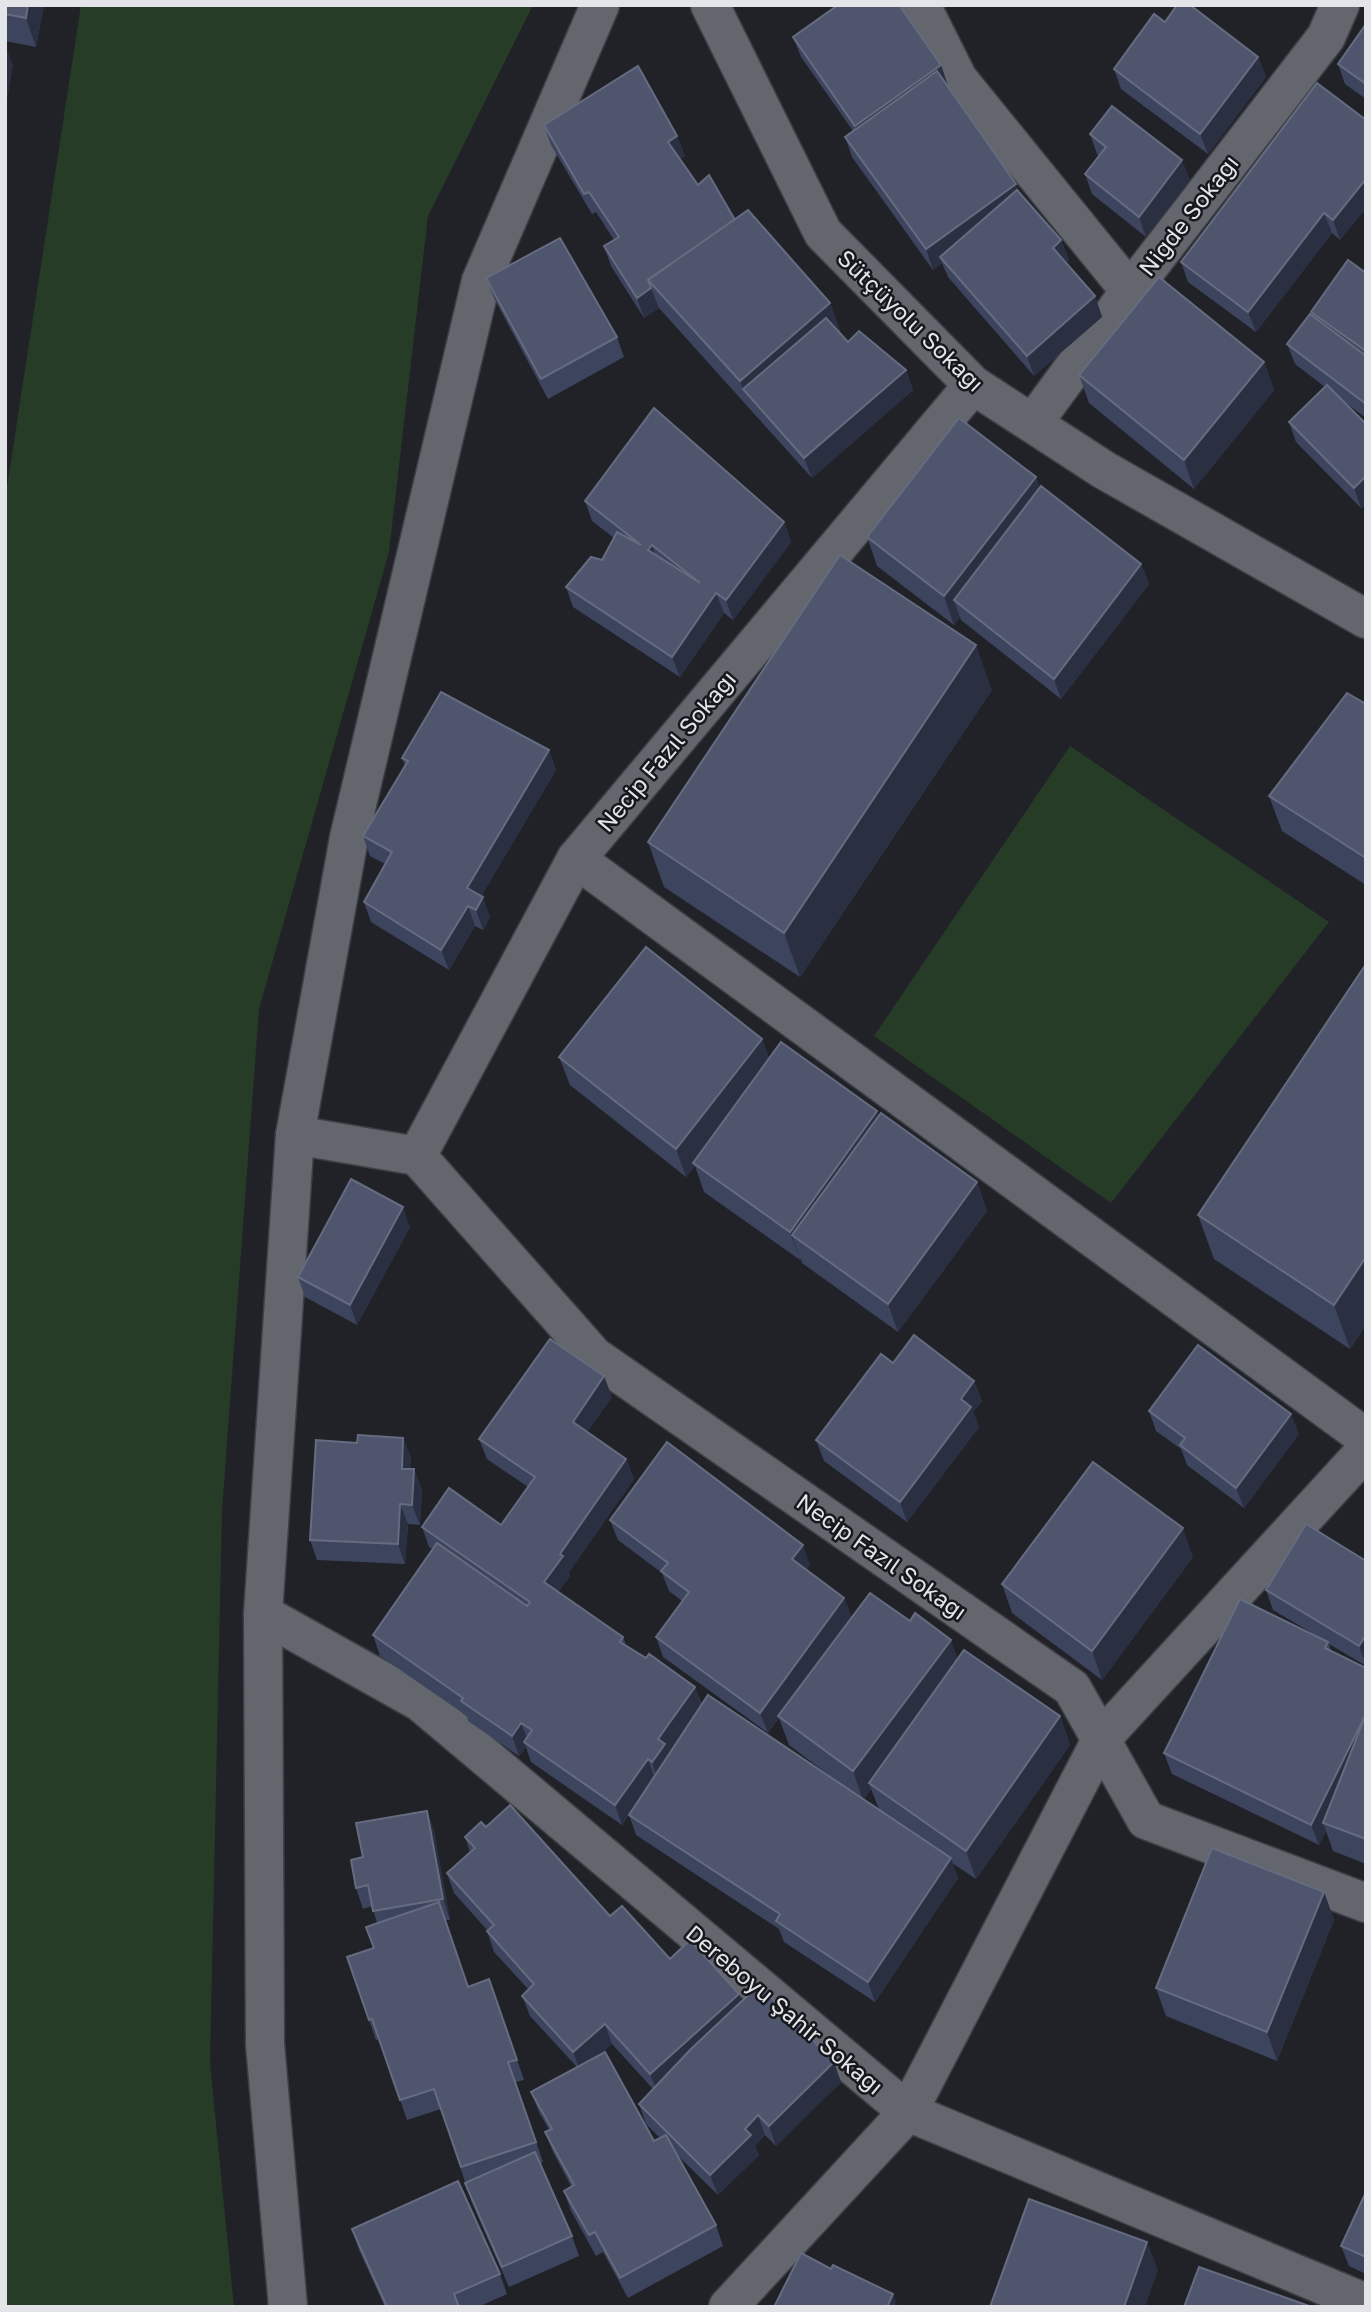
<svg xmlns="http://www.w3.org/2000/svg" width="1371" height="2312" font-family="'Golos Text',sans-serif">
	<rect width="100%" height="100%" fill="#202228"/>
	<g fill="#263c27">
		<path d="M81,5h452l-105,211 -39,336 -130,457 -37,502 -12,552 24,244h-229v-1807z"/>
		<path d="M1070,746l259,176 -218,281 -237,-167z"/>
	</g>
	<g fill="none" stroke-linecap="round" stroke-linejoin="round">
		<g stroke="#3e3f45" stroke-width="41">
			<g id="street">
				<path d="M921,5l37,74 172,212"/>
				<path d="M1033,423l97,-132 196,-254 14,-32"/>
				<path d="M576,859l790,579"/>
				<path d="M295,1135l122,21 177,200 478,332 74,132 220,83"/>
				<path d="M417,1156l159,-297 397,-474"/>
				<path d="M263,1614l157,88 488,410 458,191"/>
				<path d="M728,2307l180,-195 194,-374 264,-288"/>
			</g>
		</g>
		<g stroke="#3e3f45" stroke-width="41">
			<g id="secondary">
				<path d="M710,5l113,228 150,152 131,85 262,149"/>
				<path d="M288,2307l-23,-263 -2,-430 32,-479 54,-297 132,-557 119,-276"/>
			</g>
		</g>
		<use href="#street" stroke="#63666d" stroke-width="38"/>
		<use href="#secondary" stroke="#63666d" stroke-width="38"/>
	</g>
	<g fill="#3d445e" fill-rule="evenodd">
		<path d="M5,5h39l-8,42 -31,-6z"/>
		<path d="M1366,24v75l-21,-15 -7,-20z"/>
		<path d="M793,37l148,28 7,21 72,107 41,47 8,20 -3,3 29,33 7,21 -68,59 -86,-99 -6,-14 -9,7 -81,-113 -7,-20 8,-6 -52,-74z"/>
		<path d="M1258,57l8,20 -58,77 -87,-65 -7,-20z"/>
		<path d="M1366,120v88l-26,32 -8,-7 -76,99 -68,-50 -7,-20z"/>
		<path d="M544,125l133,11 8,20 -5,3 18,26 37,35 95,83 10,28 -1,1 9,10 58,28 7,20 -101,88 -153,-170 -15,10 -33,-52 -7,-20 10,-6 -18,-28 -4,2 -41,-69z"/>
		<path d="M1090,134l100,46 -44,57 -54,-43 -7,-20 14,-18 -2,-2z"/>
		<path d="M1366,273v145l-23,-17 23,23v80l-5,4 -65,-66 -7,-20 36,-35 -30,-23 -8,-20 25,-29 -1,-3z"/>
		<path d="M486,278l131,59 7,20 -76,42 -54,-101z"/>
		<path d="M1264,362l10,28 -80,99 -105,-86 -10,-28z"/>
		<path d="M1036,477l4,11 101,76 8,20 -88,115 -100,-79 -1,-3 -6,8 -77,-59 -10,-29z"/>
		<path d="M585,501l199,21 7,20 -58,78 -9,-7 -44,64 -107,-70 -7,-20 36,-27 12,-22 -22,-17z"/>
		<path d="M992,690l-192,287 -136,-90 -16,-45z"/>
		<path d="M1366,704v181l-84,-54 -13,-35z"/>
		<path d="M549,750l7,20 -75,126 9,21 -7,13 -8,-4 -26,44 -78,-48 -7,-20 21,-38 -15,-8 -7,-20 42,-70 -3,-8z"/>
		<path d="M1366,964v361l-16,24 -136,-90 -16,-44z"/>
		<path d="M762,1039l7,19 108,53 2,6 98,65 10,29 -89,121 -96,-69 -1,-4 -1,1 -96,-68 -9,-26 -9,11 -116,-92 -11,-28z"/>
		<path d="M410,1227l-53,98 -52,-28 -7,-20z"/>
		<path d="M893,1363l81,18 8,20 -9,11 6,15 -72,95 -83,-61 -8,-21z"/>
		<path d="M612,1397l-25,35 39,27 8,20 -65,93 1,4 -12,16 65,45 3,8 69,42 7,18 144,83 -57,-43 -10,-27 -11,15 -105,-76 -7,-20 26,-36 -13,-10 -7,-18 -44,-33 -8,-20 200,45 -4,5 38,28 8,20 106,40 102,58 10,29 -94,134 -24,-16 6,15 -83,124 -91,-60 -5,-13 -143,-94 -7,-20 -7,10 -91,-63 -5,-15 -7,9 -51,-35 -1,-5 -87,-60 -7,-21 60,-86 -4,-2 -7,-20 79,-2 27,-38 -41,-28 -8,-20zM871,1789l8,20 -15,-10z"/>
		<path d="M1149,1411l150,23 -55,74 -57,-43 -6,-16 -25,-18z"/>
		<path d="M403,1438l8,20 -1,11 12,20 -2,36 -12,-1 -3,40 -88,-4 -7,-20 47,-97z"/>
		<path d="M1193,1557l-91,123 -90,-67 -10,-29z"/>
		<path d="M1366,1561v105l-37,-22 2,7 35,17v196l-33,-13 -7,-20 -7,14 -147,-71 -8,-21 153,-117 -44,-26 -7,-20z"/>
		<path d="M427,1811l7,20 16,89h-5l23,66 21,-7 35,101 -8,2 27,80 -3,1 32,73 7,20 -70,31 -37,-84 -31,-94 -34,11 -28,-81 -3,1 -29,-83 27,-9 3,-25 -5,-17 -9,3 -7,-21 7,-31z"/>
		<path d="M486,1827l184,132 69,35 2,7 100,81 -65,64 -11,-11 -10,11 4,9 -41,40 -42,-41 40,71 7,21 -95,52 -25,-46 -7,4 -25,-45 -7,-20 7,-5 -18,-34 -8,-20 4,-2 -10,-18 -8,-20 46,-25 -47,-51 -8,-20 7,-6 -35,-38 -7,-21h1l-34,-38 -7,-20 23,-21 -5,-15zM612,2044l41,45 -14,15 7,20 14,14 -6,3 -55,-86z"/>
		<path d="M1324,1892l10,28 -57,141 -111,-45 -10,-28z"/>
		<path d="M1366,2192v82l-17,-8 -8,-20z"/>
		<path d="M352,2229l148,45 7,20 -29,13h-93l-26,-57z"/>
	</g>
	<g fill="#2a2f42">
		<path d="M28,5h16l-8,42 -10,-29z"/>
		<path d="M5,44l8,21 -8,47z"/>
		<path d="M1258,57l8,20 -58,77 -8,-20z"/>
		<path d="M941,65l7,21 -86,60 -7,-20z"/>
		<path d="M677,136l8,20 -10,6 -7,-20z"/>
		<path d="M1182,160l8,20 -44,57 -7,-20z"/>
		<path d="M1366,179v29l-26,32 -7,-20z"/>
		<path d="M1016,184l8,20 -84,53 2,6 -9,7 -7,-21z"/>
		<path d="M1324,213l8,20 -76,99 -8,-20z"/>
		<path d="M1061,240l8,20 -9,8 -7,-20z"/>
		<path d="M651,288l8,20 -15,10 -7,-20z"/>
		<path d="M1095,296l7,21 -68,59 -7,-20z"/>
		<path d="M830,303l10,28 -84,73 -13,-15 -3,-8z"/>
		<path d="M1264,362l10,28 -80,99 -10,-29z"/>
		<path d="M906,370l7,20 -101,88 -8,-20z"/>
		<path d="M1366,476v28l-5,4 -7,-20z"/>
		<path d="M1036,477l10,28 -92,95 6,17 -6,8 -10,-29z"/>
		<path d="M784,522l7,20 -58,78 -7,-20z"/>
		<path d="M652,545l7,20 -11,-15z"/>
		<path d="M1141,564l8,20 -88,115 -7,-20z"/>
		<path d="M716,593l8,20 -44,64 -8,-20z"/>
		<path d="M976,645l16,45 -192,287 -16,-44z"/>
		<path d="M549,750l7,20 -82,139 -7,-21z"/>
		<path d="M483,897l7,20 -7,13 -7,-20z"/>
		<path d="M468,906l7,20 -26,44 -8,-20z"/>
		<path d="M762,1039l10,28 -79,96 2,3 -9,11 -10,-28z"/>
		<path d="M877,1111l10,29 -95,95 8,25 -10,-28z"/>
		<path d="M977,1182l10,29 -89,121 -10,-28z"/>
		<path d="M403,1207l7,20 -53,98 -7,-20z"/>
		<path d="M1366,1257v68l-16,24 -16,-44z"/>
		<path d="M604,1376l8,21 -32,45 -7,-20z"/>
		<path d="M974,1381l8,20 -9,11 6,15 -72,95 -7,-20 61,-103z"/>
		<path d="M1291,1414l8,20 -55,74 -8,-20z"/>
		<path d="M403,1438l8,20 -2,31 -7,-20z"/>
		<path d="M626,1459l8,20 -65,93 1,4 -19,26 -7,-20 16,-28z"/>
		<path d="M414,1469l8,20 -2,36 -8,-20z"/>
		<path d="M400,1504l8,20 -3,40 -7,-20z"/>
		<path d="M1183,1528l10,29 -91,123 -10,-29z"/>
		<path d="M803,1545l7,20 -11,14 -7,-20z"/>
		<path d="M844,1598l8,20 -84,115 -8,-20z"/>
		<path d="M1366,1635v30l-7,-19z"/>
		<path d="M951,1640l10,28 -92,115 2,6 -8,11 -10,-29z"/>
		<path d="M695,1687l7,20 -43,75 -7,-20 6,-23z"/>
		<path d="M1366,1714l-43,109 3,8 -7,14 -8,-20z"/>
		<path d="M1060,1716l10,29 -94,134 -10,-28z"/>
		<path d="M521,1723l8,20 -5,-1 2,5 -7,9 -7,-20z"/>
		<path d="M648,1759l7,20 -33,46 -7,-20z"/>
		<path d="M427,1811l7,20 16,89 -7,-21z"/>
		<path d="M951,1858l7,20 -83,124 -7,-20z"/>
		<path d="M1324,1892l10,28 -57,141 -10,-29z"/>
		<path d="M739,1994l7,20 -88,80 -8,-20z"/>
		<path d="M605,2024l7,20 -31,28 -8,-20z"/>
		<path d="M834,2062l7,20 -65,64 -7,-20z"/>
		<path d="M758,2115l7,20 -10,11 4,9 -41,40 -8,-20 35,-46z"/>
		<path d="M1147,2242l11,28 -13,37h-21z"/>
		<path d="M893,2294l5,13h-11z"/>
	</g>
	<g fill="#4f556c" stroke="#666c80" stroke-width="2" fill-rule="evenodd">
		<path d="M5,5h23l-2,13 -21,-4z"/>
		<path d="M838,5h61l42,60 -86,61 -62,-89z"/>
		<path d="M1177,5h13l68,52 -58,77 -86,-65 40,-55 11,8z"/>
		<path d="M1366,24v60l-28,-20z"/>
		<path d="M638,66l39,70 -9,6 30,43 11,-10 26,45 -87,60 3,8 -14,10 -33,-52 15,-9 -30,-45 -5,2 -40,-69z"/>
		<path d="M937,71l79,113 -90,65 -81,-112z"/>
		<path d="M1317,83l49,37v59l-33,41 -9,-7 -76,99 -67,-50z"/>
		<path d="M1112,106l70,54 -43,57 -54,-43 21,-27 -16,-13z"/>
		<path d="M1017,190l44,50 -8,8 42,48 -68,60 -87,-99z"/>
		<path d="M748,210l82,93 -90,78 -92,-101z"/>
		<path d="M560,238l57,99 -76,42 -55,-101z"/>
		<path d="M1348,260l18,13v78l-55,-39z"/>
		<path d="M1159,277l105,85 -80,98 -105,-85z"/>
		<path d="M1310,314l56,42v48l-79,-60z"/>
		<path d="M826,318l22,24 11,-11 47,39 -102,88 -61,-69z"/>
		<path d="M1327,385l39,39v52l-12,12 -65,-66z"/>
		<path d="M654,408l130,114 -58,78 -10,-7 -44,64 -106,-70 25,-30 11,3 15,-28 24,13 -56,-44zM652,545l48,38 -52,-33z"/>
		<path d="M959,418l77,59 -92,119 -77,-59z"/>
		<path d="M1041,486l100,78 -87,115 -100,-79z"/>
		<path d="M840,555l136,90 -192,288 -136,-91z"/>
		<path d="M441,692l108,58 -82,138 16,9 -7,13 -8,-4 -27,44 -77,-48 28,-50 -29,-16 45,-75 -6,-3z"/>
		<path d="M1347,693l19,11v154l-97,-62z"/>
		<path d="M646,947l116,92 -86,110 -117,-92z"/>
		<path d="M1366,964v293l-32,48 -136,-90z"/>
		<path d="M781,1042l96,69 -87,121 -97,-69z"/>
		<path d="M881,1113l96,69 -89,122 -96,-69z"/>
		<path d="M351,1179l52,28 -53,98 -52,-28z"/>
		<path d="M914,1335l60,46 -13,18 10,8 -71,95 -84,-62 65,-86 12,9z"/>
		<path d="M550,1339l54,37 -31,46 53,37 -66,95 3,2 -19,26 79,55 -3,5 26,16 3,-4 46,33 -37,52 7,5 -13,18 -4,-3 -33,46 -91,-63 8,-12 -11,-7 -9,13 -51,-35 2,-3 -90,-63 64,-92 90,63 3,-4 -108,-75 27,-39 52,37 34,-48 -56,-38z"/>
		<path d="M1198,1345l93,69 -55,74 -56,-43 5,-7 -36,-27z"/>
		<path d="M358,1435l45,3 -1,31h12l-2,36 -12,-1 -2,40 -88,-4 6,-100 41,3z"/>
		<path d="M667,1442l136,103 -11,14 52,39 -84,115 -104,-76 33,-45 -28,-21 7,-8 -58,-43z"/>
		<path d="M1093,1462l90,66 -91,123 -90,-67z"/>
		<path d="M1306,1524l60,37v74l-7,11 -93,-56z"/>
		<path d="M870,1593l40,28 5,-8 36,27 -98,131 -75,-55z"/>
		<path d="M1240,1599l88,43 -3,6 41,20v46l-55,111 -147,-72z"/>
		<path d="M964,1650l96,66 -94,135 -97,-68z"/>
		<path d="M708,1695l243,163 -83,124 -92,-61 4,-7 -151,-99z"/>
		<path d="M1366,1714v125l-43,-16z"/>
		<path d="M510,1805l100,111 12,-10 48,53 20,-19 49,54 -89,80 -45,-50 -32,28 -51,-56 12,-12 -47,-53 7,-6 -47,-52 28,-25 -10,-11 16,-15 5,5z"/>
		<path d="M427,1811l16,88 -70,12 -5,-26 -12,3 -5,-28 12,-3 -7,-34z"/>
		<path d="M1212,1848l112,44 -57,140 -111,-44z"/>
		<path d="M439,1902l29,85 21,-8 28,81 -9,2 28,80 -75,25 -27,-78 -34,11 -28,-81 -3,1 -22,-63 27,-9 -8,-21z"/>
		<path d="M759,1985l75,77 -65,64 -11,-11 -13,14 6,6 -41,40 -71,-71 52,-55z"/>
		<path d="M605,2052l49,89 12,-6 50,90 -96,53 -25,-46 -6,3 -25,-44 10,-6 -29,-53 7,-3 -21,-37z"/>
		<path d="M535,2152l37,84 -70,31 -37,-84z"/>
		<path d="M458,2181l42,93 -46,20 5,13h-72l-35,-78z"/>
		<path d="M1366,2192v65l-25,-11z"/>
		<path d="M1029,2199l118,43 -23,65h-134z"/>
		<path d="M801,2253l30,16 2,-4 60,29 -6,13h-113z"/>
		<path d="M1199,2267l113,40h-128z"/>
	</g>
	<g text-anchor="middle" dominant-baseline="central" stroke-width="5" stroke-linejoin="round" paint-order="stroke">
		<g font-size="23" fill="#e4e5e9" stroke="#16181e">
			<text transform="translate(1188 215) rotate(-52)">Niğde Sokağı</text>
			<text transform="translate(911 320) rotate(44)">Sütçüyolu Sokağı</text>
			<text transform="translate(666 751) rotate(-50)">Necip Fazıl Sokağı</text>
			<text transform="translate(882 1556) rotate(35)">Necip Fazıl Sokağı</text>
			<text transform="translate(785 2009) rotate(40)">Dereboyu Şahir Sokağı</text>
		</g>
	</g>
	<rect width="1371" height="2312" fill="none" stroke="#e4e5e9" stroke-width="14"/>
</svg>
